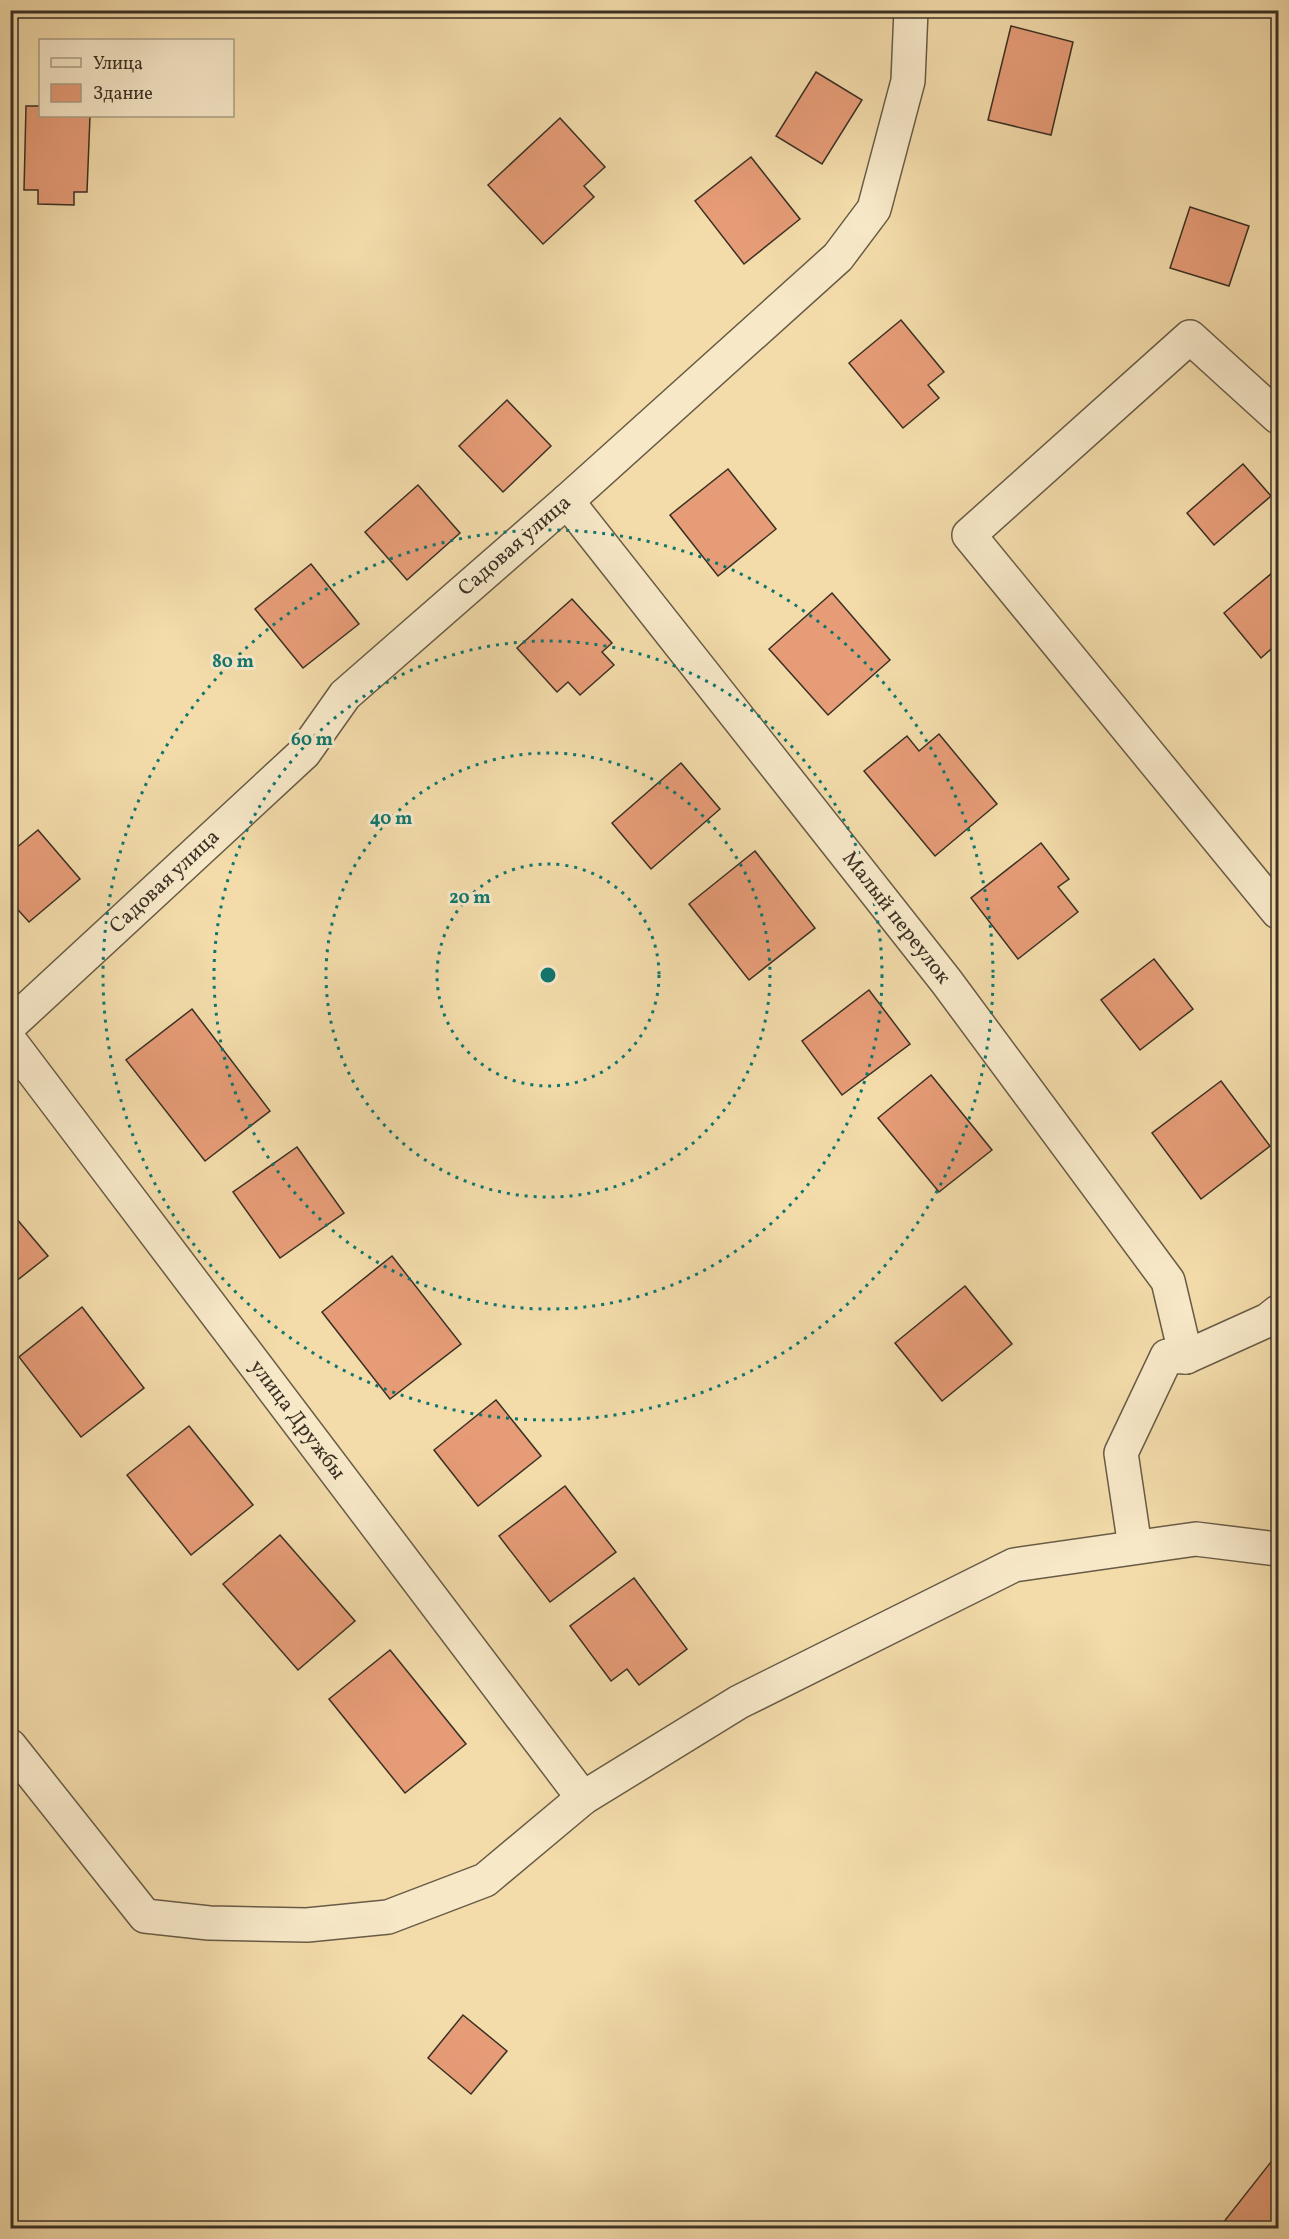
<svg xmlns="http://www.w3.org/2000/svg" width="1289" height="2239" font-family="Vollkorn,serif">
	<rect width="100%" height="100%" fill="#f3dbaa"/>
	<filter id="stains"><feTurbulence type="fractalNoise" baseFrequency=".00333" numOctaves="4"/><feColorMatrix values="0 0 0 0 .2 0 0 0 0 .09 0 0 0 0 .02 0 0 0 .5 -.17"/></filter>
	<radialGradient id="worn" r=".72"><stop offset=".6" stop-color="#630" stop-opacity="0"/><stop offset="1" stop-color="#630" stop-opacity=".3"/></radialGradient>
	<g fill="#e69c77" stroke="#3a3125" stroke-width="1.5">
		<rect x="10" y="10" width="8" height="9"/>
		<path d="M1011,26l62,16 -22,93 -63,-15z"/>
		<path d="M816,72l46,28 -40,64 -46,-28z"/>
		<path d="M26,106h14v10h50l-3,76h-13v13l-36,-1v-14h-14z"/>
		<path d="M560,118l45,49 -21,19 10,11 -51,47 -55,-59z"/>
		<path d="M751,157l49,62 -56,45 -49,-63z"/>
		<path d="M1190,207l59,19 -20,60 -59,-18z"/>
		<path d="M901,320l43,52 -16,13 11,13 -36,30 -54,-65z"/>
		<path d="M507,400l44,46 -48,46 -44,-46z"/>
		<path d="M1243,464l28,32 -57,49 -27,-32z"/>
		<path d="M728,469l48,60 -58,47 -48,-61z"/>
		<path d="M418,485l42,48 -53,47 -42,-48z"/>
		<path d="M311,564l48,60 -56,44 -48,-59z"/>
		<path d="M1278,568v75l-17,15 -37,-45z"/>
		<path d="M832,593l58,67 -62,55 -59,-66z"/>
		<path d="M572,599l40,44 -10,9 12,13 -34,30 -12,-13 -11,10 -40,-44z"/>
		<path d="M939,734l58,70 -62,52 -71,-85 43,-35 12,15z"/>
		<path d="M681,763l39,46 -69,60 -39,-46z"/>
		<path d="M38,830l42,49 -51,43 -19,-21v-48z"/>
		<path d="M1041,843l28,36 -11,8 20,25 -60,47 -47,-61z"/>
		<path d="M755,851l60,77 -66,52 -60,-76z"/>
		<path d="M1154,959l39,50 -53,41 -39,-50z"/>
		<path d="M869,990l41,54 -68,51 -40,-54z"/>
		<path d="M192,1009l78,102 -65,50 -79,-101z"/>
		<path d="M931,1075l61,75 -53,42 -61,-74z"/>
		<path d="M1221,1081l49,65 -69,53 -49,-66z"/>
		<path d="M297,1147l47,66 -64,45 -47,-66z"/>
		<path d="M10,1211l38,45 -38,30z"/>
		<path d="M392,1256l69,88 -71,55 -68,-87z"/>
		<path d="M965,1286l47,58 -70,57 -47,-58z"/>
		<path d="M82,1307l62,81 -63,49 -62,-80z"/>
		<path d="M496,1400l45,56 -63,50 -44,-56z"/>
		<path d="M189,1426l64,79 -62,50 -64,-80z"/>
		<path d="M565,1486l51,66 -66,50 -51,-66z"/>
		<path d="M280,1535l75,86 -57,49 -75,-86z"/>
		<path d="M634,1578l53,71 -48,36 -12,-16 -16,12 -41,-55z"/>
		<path d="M390,1650l76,94 -61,49 -76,-94z"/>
		<path d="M463,2015l44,36 -36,43 -43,-36z"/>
		<path d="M1278,2153v75h-59z"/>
	</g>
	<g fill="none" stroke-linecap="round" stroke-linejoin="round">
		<g stroke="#685c46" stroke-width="36">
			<g id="minor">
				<path d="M1278,417l-88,-80 -221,198 309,377"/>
				<path d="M567,501l379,480 222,300 18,76"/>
				<path d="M10,1025l294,-272 41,-58 222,-194 271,-244 36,-48 34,-128 3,-71"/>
				<path d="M10,1041l573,757"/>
				<path d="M1135,1547l-14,-94 46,-97 19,1 82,-37 10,-8"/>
				<path d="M10,1746l135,170 64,7 98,2 81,-8 97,-37 98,-82 156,-96 275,-137 182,-26 82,10"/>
			</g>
		</g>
		<use href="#minor" stroke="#f7e8c8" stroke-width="33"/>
	</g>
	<g fill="none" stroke="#0f766e" stroke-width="3" stroke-dasharray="3 6">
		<circle cx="548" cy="975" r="111"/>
		<circle cx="548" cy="975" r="222"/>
		<circle cx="548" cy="975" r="334"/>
		<circle cx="548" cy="975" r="445"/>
	</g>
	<g text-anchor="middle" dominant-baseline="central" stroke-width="6" stroke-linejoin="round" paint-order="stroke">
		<g font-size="21" fill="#3a3125" stroke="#f7e8c8">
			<text transform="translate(515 546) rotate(-41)">Садовая улица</text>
			<text transform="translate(165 882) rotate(-43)">Садовая улица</text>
			<text transform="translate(896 918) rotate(52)">Малый переулок</text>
			<text transform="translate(297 1420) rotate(53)">улица Дружбы</text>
		</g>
	</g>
	<circle cx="548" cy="975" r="9" fill="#0f766e" stroke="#f7e8c8" stroke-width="3"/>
	<g font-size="18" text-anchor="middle" font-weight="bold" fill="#0f766e" stroke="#f7e8c8" stroke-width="6" stroke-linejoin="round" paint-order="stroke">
		<text x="233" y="667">80 m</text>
		<text x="312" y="745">60 m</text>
		<text x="391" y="824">40 m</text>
		<text x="470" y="903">20 m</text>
	</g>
	<rect width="1289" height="2239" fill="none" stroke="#f3dbaa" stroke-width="36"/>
	<rect x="12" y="12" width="1265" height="2215" fill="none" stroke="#3a3125" stroke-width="3"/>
	<rect x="18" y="18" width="1253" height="2203" fill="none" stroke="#3a3125" stroke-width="1.5"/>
	<rect x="39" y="39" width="195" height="78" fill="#f7e8c8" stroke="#ab9f87" stroke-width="1.5"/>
	<rect x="51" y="58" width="30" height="9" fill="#f7e8c8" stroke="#ab9f87" stroke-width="1.5"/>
	<text x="93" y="69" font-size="18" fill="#3a3125">Улица</text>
	<rect x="51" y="84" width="30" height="18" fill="#e69c77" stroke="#ab9f87" stroke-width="1.5"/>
	<text x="93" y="99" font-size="18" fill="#3a3125">Здание</text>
	<rect width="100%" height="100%" filter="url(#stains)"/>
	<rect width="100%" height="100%" fill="url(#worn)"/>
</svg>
